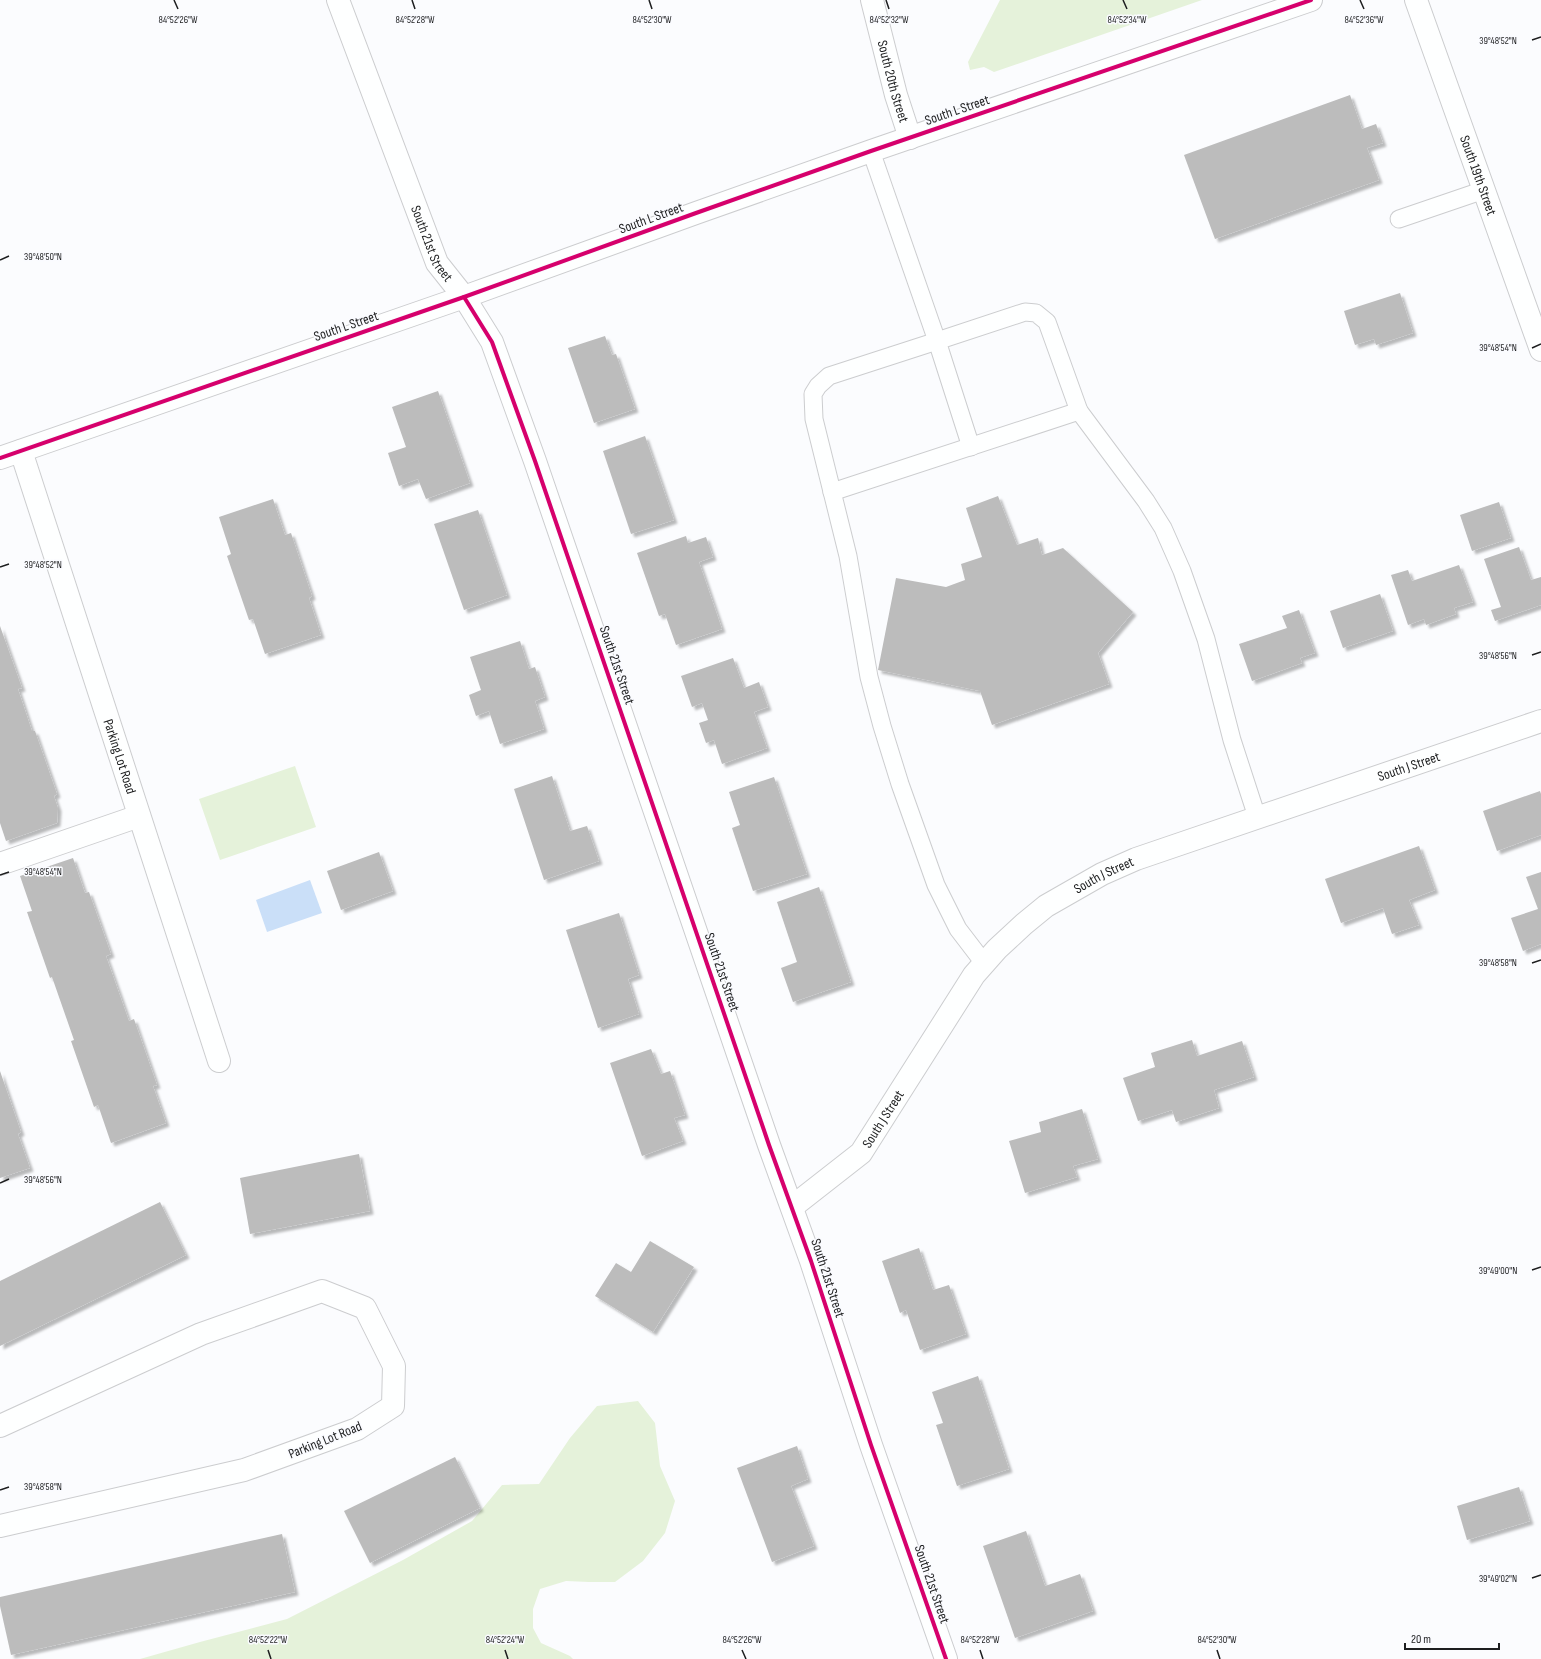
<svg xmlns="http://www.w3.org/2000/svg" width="1541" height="1659" font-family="'Sofia Sans Condensed',sans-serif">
	<defs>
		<filter id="shadow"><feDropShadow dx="3.5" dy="3.5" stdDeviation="1" flood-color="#0004"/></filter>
	</defs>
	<rect width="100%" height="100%" fill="#fbfcfe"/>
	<g fill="#e5f2da">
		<path d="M1000,0h202l-208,72 -10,-5 -14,3 -2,-8z"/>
		<path d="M295,766l21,61 -96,33 -21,-61z"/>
		<path d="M638,1401l17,22 5,43 15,35 -10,32 -22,28 -28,21h-26l-23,-1 -26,8 -7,20v19l8,15 29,13 3,3h-433l60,-17 87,-23 116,-59 69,-39 30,-36 37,-1 31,-46 27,-32z"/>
	</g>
	<path fill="#cadff8" d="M310,880l12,33 -55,19 -11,-32z"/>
	<g fill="#bcbcbc" filter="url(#shadow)">
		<path d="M1350,95l12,34 14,-5 7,19 -16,5 12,32 -164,59 -31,-84z"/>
		<path d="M1400,293l13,40 -37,12 -2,-6 -19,6 -11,-34z"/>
		<path d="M605,336l7,19 4,-1 19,55 -41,14 -26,-75z"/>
		<path d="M438,391l32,92 -44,16 -8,-20 -19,7 -11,-33 18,-6 -14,-40z"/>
		<path d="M645,436l29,84 -43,14 -28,-83z"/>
		<path d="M998,496l19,49 21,-7 4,17 21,-7 70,64 -35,41 11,31 -117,41 -12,-34 -102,-21 18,-92 50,9 19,-7 -4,-16 21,-7 -16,-49z"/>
		<path d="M273,499l12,36 6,-2 21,63 -3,2 12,37 -56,19 -12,-35 -4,1 -22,-64 4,-2 -12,-37z"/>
		<path d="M1499,502l12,36 -39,13 -12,-36z"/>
		<path d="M478,510l29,85 -43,15 -30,-86z"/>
		<path d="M686,536l2,7 18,-6 7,20 -14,5 23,67 -46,16 -11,-31 -6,2 -22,-63z"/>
		<path d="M1519,547l12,33 10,-3v28l-46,16 -4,-11 10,-3 -17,-48z"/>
		<path d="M1459,565l14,37 -19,6 2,6 -30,11 -2,-6 -16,6 -17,-50 17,-5 4,11z"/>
		<path d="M1380,594l13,37 -50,17 -13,-37z"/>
		<path d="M1299,610l16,43 -15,5 2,5 -50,18 -13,-37 48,-16 -5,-12z"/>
		<path d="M0,626l22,62 -4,1 14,42h3l22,63 -3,2 4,12 -1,15 -51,18 -6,-18z"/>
		<path d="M520,641l9,28 6,-2 10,30 -10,4 9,28 -44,15 -11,-33 -13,5 -7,-21 12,-5 -11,-33z"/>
		<path d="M733,658l11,30 15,-6 9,25 -14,5 13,36 -45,16 -8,-24 -8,3 -7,-20 9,-3 -6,-17 -10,4 -11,-31z"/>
		<path d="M552,776l18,55 17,-5 12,35 -55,19 -30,-91z"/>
		<path d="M774,777l33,97 -54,17 -21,-63 8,-3 -11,-33z"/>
		<path d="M1540,791l1,3v41l-44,16 -14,-40z"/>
		<path d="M1419,846l16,44 -26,10 10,25 -27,9 -9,-26 -42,15 -16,-44z"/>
		<path d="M379,852l14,39 -52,19 -14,-39z"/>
		<path d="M73,858l12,35 4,-1 22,62 -5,2 23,65 5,-2 23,66 -4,1 13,37 -55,20 -13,-38 -4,2 -23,-66 3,-1 -22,-63 -2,1 -23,-66 5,-1 -12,-35z"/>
		<path d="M1541,872v72l-18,7 -12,-33 27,-9 -12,-32z"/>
		<path d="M819,887l32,95 -58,20 -12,-34 16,-6 -20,-60z"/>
		<path d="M619,913l20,62 -11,4 11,35 -41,14 -32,-98z"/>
		<path d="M1192,1040l5,16 45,-15 12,36 -40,13 5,18 -43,14 -4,-12 -34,11 -15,-43 32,-11 -4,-14z"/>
		<path d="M651,1049l10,25 9,-3 15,44 -11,3 9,23 -41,15 -32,-93z"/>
		<path d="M0,1071l21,61 -3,2 12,34 -30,10z"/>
		<path d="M1082,1109l16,50 -25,7 4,11 -52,16 -16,-52 32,-9 -2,-10z"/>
		<path d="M359,1154l11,57 -120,23 -10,-56z"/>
		<path d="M160,1202l26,53 -186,91v-65z"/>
		<path d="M650,1241l44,26 -41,65 -58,-36 21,-33 15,9z"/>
		<path d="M919,1248l14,42 16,-5 17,49 -46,16 -14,-40 -6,3 -18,-52z"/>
		<path d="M978,1376l31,93 -52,17 -21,-61 7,-2 -11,-31z"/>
		<path d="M797,1446l11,33 -17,7 23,60 -42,16 -35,-94z"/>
		<path d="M455,1457l25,51 -110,55 -26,-52z"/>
		<path d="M1519,1487l11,34 -63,19 -10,-34z"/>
		<path d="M1026,1531l19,55 35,-12 13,37 -78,27 -32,-92z"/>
		<path d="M282,1534l13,58 -284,63 -11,-49v-9z"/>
	</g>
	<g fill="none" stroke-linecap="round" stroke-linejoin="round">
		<g stroke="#cccdcf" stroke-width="19">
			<g id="lane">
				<path d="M871,151l66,190 -108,35 -11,10 -5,8 1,25 34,137 21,121 13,49 18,58 36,101 22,44 26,34"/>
				<path d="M1399,219l85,-29"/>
				<path d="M971,447l-34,-106 88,-29 11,1 11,9 32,89 67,90 17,27 19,43 24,68 26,101 25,77"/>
				<path d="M832,492l247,-81"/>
			</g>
		</g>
		<g stroke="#cccdcf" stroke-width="24">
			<g id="street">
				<path id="s1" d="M338,0l99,263 27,34 28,45 43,119 234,684 42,116 60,184 75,214"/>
				<path id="s2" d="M872,0l24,95 14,43"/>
				<path id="s3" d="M1416,0l125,350"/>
				<path id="s4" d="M21,451l198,610"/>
				<path d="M0,864l139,-48"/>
				<path id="s5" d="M792,1207l69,-54 113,-178 23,-26 27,-25 22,-18 56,-32 34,-15 405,-138"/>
				<path d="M0,1426l201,-92 121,-43 43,17 29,58 -1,40 -36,23 -113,41 -244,56"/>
			</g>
		</g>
		<g stroke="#cccdcf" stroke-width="24">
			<path id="secondary" d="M0,458l464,-161 232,-84 175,-62 440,-151"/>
		</g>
		<use href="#lane" stroke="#feffff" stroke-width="17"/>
		<use href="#street" stroke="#feffff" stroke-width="22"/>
		<use href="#secondary" stroke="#feffff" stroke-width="22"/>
		<g stroke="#fafbff" stroke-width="6">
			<g id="cycleway">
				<path d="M464,297l28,45 43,119 234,684 42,116 60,184 75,214"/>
				<path d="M0,458l464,-161 232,-84 175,-62 440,-151"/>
			</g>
		</g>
		<use href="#cycleway" stroke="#d6006c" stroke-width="4"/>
	</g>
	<path fill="none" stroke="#1d1e1f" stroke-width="1.5" d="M174,0l4,9M412,0l3,9M649,0l3,9M886,0l3,9M1123,0l4,9M1360,0l4,9M1532,40l9,-3M0,260l9,-4M1532,348l9,-4M0,567l9,-3M1532,655l9,-3M0,875l9,-3M1532,963l9,-3M0,1183l9,-4M1532,1270l9,-3M0,1490l9,-3M1532,1578l9,-3M268,1650l3,9M505,1650l3,9M742,1650l4,9M980,1650l3,9M1217,1650l3,9"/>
	<g text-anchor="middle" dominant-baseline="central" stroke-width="3" stroke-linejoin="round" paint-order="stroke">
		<g font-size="14" fill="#1d1e1f" stroke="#fafbff">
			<text stroke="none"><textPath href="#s2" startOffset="84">South 20th Street</textPath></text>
			<text transform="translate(957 110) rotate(-19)">South L Street</text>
			<text stroke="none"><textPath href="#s3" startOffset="186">South 19th Street</textPath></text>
			<text transform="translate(651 218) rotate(-20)">South L Street</text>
			<text stroke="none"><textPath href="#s1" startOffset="261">South 21st Street</textPath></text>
			<text transform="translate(346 326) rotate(-19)">South L Street</text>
			<text transform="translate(617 665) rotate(71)">South 21st Street</text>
			<text stroke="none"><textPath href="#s4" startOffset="321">Parking Lot Road</textPath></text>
			<text stroke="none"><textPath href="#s5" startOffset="788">South J Street</textPath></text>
			<text stroke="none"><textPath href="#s5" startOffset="464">South J Street</textPath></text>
			<text transform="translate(722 972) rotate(71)">South 21st Street</text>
			<text stroke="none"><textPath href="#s5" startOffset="128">South J Street</textPath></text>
			<text transform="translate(828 1278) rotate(72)">South 21st Street</text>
			<text transform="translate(325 1440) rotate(-22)">Parking Lot Road</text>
			<text transform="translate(932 1584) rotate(71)">South 21st Street</text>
		</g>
	</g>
	<g font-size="10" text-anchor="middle" fill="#1d1e1f" stroke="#fafbff" stroke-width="3" stroke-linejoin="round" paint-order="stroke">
		<text x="1364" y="23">84°52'36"W</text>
		<text x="178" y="23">84°52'26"W</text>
		<text x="415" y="23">84°52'28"W</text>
		<text x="652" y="23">84°52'30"W</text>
		<text x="889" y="23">84°52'32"W</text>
		<text x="1127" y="23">84°52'34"W</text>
		<text x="1498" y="44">39°48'52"N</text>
		<text x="43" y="260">39°48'50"N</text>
		<text x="1498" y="351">39°48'54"N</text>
		<text x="43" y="568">39°48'52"N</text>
		<text x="1498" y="659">39°48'56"N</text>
		<text x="43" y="875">39°48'54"N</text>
		<text x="1498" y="966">39°48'58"N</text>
		<text x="43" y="1183">39°48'56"N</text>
		<text x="1498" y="1274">39°49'00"N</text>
		<text x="43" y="1490">39°48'58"N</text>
		<text x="1498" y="1582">39°49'02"N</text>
		<text x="268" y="1643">84°52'22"W</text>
		<text x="505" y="1643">84°52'24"W</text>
		<text x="742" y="1643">84°52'26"W</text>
		<text x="980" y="1643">84°52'28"W</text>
		<text x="1217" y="1643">84°52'30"W</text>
	</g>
	<path d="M1405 1643v6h94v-6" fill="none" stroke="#1d1e1f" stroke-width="2"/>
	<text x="1411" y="1643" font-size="12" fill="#1d1e1f" stroke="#fafbff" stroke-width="3" paint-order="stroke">20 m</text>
</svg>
